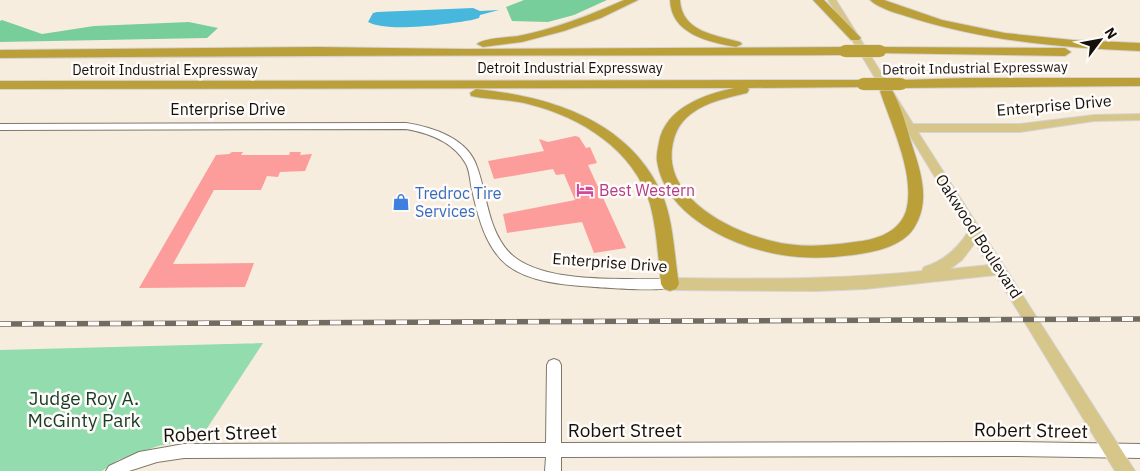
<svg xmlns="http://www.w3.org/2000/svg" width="1140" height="471" font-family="'IBM Plex Sans',sans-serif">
	<rect width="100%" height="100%" fill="#f7edde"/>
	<path fill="#93dcae" d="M263,343l-65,99 -14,-1 -26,5 -40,14 -16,11h-102v-121z"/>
	<g fill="#78ce9a">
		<path d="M524,0h83l-33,15 -26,7 -36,-1 -6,-14z"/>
		<path d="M2,20l40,14 52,-8 95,-4 29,6 -11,10 -207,4v-21z"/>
	</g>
	<path fill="#47b7dd" d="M473,8l7,3 19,-1 -19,5 -1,3 -7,2c-24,4 -84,13 -104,2l5,-9 4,-1z"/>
	<g fill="#fc9d9b">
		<path d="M575,136l4,1 7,11 4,-1 7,16 -9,2 38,83 -32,5 -12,-31 -75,11 -4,-19 72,-14 -11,-26 -8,1 -3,-6 -59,10 -6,-18 56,-10 -5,-12 9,3z"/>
		<path d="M232,152h11l-2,3h48l1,-3h11l-1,3 12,-1 -7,17 -25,1 -2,5 -11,-1 -6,14h-47l-41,74 81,-1 -9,24 -106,1 77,-133 13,-1z"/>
	</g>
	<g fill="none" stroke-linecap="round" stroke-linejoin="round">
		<g stroke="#81786b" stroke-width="2">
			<g id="minor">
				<path d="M406,123c26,4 62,15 71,44 7,19 9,39 16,58 5,13 12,26 24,34 36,25 110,19 153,20l4,2 2,3 -2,3c-14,5 -63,1 -79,0 -28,-2 -65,-4 -88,-22 -22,-18 -29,-49 -35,-75 -2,-8 -2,-19 -6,-26 -12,-22 -37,-31 -60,-35l-406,1v-6z"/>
				<path d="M554,359l5,2 2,4v78l449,-1 130,2v14l-130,-2 -449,1v14h-16l1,-14 -362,1 -27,4 -28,9h-23l3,-5 30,-14 45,-8 362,-1 1,-78 2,-4z"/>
			</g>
		</g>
		<g stroke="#d5d4d3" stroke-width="2">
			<path id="major" d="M828,0h8l77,124h107l74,-9 46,-1v6l-46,1 -74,11h-102l217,339h-20l-119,-196 -131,14 -49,2 -146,-1 -5,-2 -2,-4 2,-4 5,-2c84,1 168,2 252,-7l2,-4c20,-6 33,-18 44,-35zM975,243l14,22 -39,4 12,-9z"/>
		</g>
		<g stroke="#d5d4d3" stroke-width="2">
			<g id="highway">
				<path d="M624,0h14l-37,18 -37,13 -42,11 -39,5 -6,-3c6,-6 32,-7 41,-8 37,-7 72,-21 106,-36z"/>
				<path d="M670,0h10c2,32 35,35 60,42l2,2 -6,3c-28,-5 -65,-13 -66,-47z"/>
				<path d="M813,0h11l35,36 2,2 -2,2h-8z"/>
				<path d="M870,0h14l58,20 63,13 68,7 67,3v8c-78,-3 -154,-10 -228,-33 -12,-4 -33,-9 -42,-18z"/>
				<path d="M317,47l149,2 379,-2 6,4 -6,4c-282,1 -563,0 -845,3v-8z"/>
				<path d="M880,47l185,1 6,4 -6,4 -189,-3 -2,-2 2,-2z"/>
				<path d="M965,78h175v8l-239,2 -6,-4 6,-4z"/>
				<path d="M863,80l4,1 2,3 -2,3 -119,1 1,2 -2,3c-19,5 -39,8 -56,21 -12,9 -17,20 -19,35 -6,50 59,82 100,92 27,7 55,5 82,1 21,-2 45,-9 52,-31 10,-36 -15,-86 -26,-120l6,-4 5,1c10,17 16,41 22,60 9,27 17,55 1,80 -12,19 -40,24 -61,27 -23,3 -47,4 -71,0 -49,-8 -117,-39 -125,-94 -1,-6 1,-13 2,-19 6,-34 46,-48 75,-54l-734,1v-8z"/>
				<path d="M476,89c74,7 153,31 186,105 12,28 12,61 17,90l-3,5 -6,2 -6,-2 -3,-5c-3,-26 -4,-54 -11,-80 -16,-54 -69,-87 -122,-100 -18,-5 -38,-4 -57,-8l-1,-3z"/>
			</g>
		</g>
		<use href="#minor" fill="#fff" fill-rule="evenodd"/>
		<use href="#major" fill="#d6c689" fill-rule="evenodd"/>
		<use href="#highway" fill="#bba03a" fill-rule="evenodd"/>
		<g stroke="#716b62" stroke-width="5.5">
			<path id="rail" d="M0,324l1140,-5"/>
		</g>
		<use href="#rail" stroke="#fefbf9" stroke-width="4" stroke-dasharray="11" stroke-linecap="butt"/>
		<g stroke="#d5d4d3" stroke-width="13" stroke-linecap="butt">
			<g id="highway-bridge">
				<path d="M845,51h35"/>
				<path d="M863,84h38"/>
			</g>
		</g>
		<use href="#highway-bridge" stroke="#bba03a" stroke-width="12"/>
	</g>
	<defs>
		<g id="hotel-bare" transform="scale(1.35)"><path d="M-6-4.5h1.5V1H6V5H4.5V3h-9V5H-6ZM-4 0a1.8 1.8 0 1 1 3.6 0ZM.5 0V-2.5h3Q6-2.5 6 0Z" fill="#d1479c" stroke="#fefbf9" stroke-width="2.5" paint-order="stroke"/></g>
		<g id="shop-bare" transform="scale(1.35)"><path d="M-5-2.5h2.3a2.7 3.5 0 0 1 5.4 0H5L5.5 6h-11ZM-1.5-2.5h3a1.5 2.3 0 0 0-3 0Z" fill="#3f7fe0" stroke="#fefbf9" stroke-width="2.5" paint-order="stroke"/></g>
	</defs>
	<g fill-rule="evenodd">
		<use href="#hotel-bare" x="585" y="190"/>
		<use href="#shop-bare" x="401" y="202"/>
	</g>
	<g text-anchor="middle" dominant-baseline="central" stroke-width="5" stroke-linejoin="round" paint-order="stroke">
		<g font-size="14" fill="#14110c" stroke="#fefbf9">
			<text x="570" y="68">Detroit Industrial Expressway</text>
			<text transform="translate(975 68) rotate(-1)">Detroit Industrial Expressway</text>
			<text x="165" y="70">Detroit Industrial Expressway</text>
		</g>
		<g font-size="16" fill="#14110c" stroke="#fefbf9">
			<text transform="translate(1054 105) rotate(-5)">Enterprise Drive</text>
			<text x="228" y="109">Enterprise Drive</text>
			<text transform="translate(979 236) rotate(57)">Oakwood Boulevard</text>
			<text transform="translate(610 262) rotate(4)">Enterprise Drive</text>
		</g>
		<g font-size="16" fill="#b23c85" stroke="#fefbf9" text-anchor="start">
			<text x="599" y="190">Best Western</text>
		</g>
		<g font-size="16" fill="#366cbe" stroke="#fefbf9" text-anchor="start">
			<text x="415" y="193">Tredroc Tire<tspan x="415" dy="18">Services</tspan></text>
		</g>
		<g font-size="19" fill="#173c27" stroke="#fefbf9">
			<text x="84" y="398">Judge Roy A.<tspan x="84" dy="22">McGinty Park</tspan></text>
		</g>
		<g font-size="19" fill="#14110c" stroke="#fefbf9">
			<text x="625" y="430">Robert Street</text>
			<text transform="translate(1031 430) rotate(1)">Robert Street</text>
			<text transform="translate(220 433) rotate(-2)">Robert Street</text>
		</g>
	</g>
	<g transform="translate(1100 40) rotate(58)" stroke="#fefbf9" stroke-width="4" paint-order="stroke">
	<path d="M0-4L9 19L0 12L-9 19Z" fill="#14110c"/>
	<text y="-8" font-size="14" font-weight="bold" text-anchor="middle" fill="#14110c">N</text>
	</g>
</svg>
